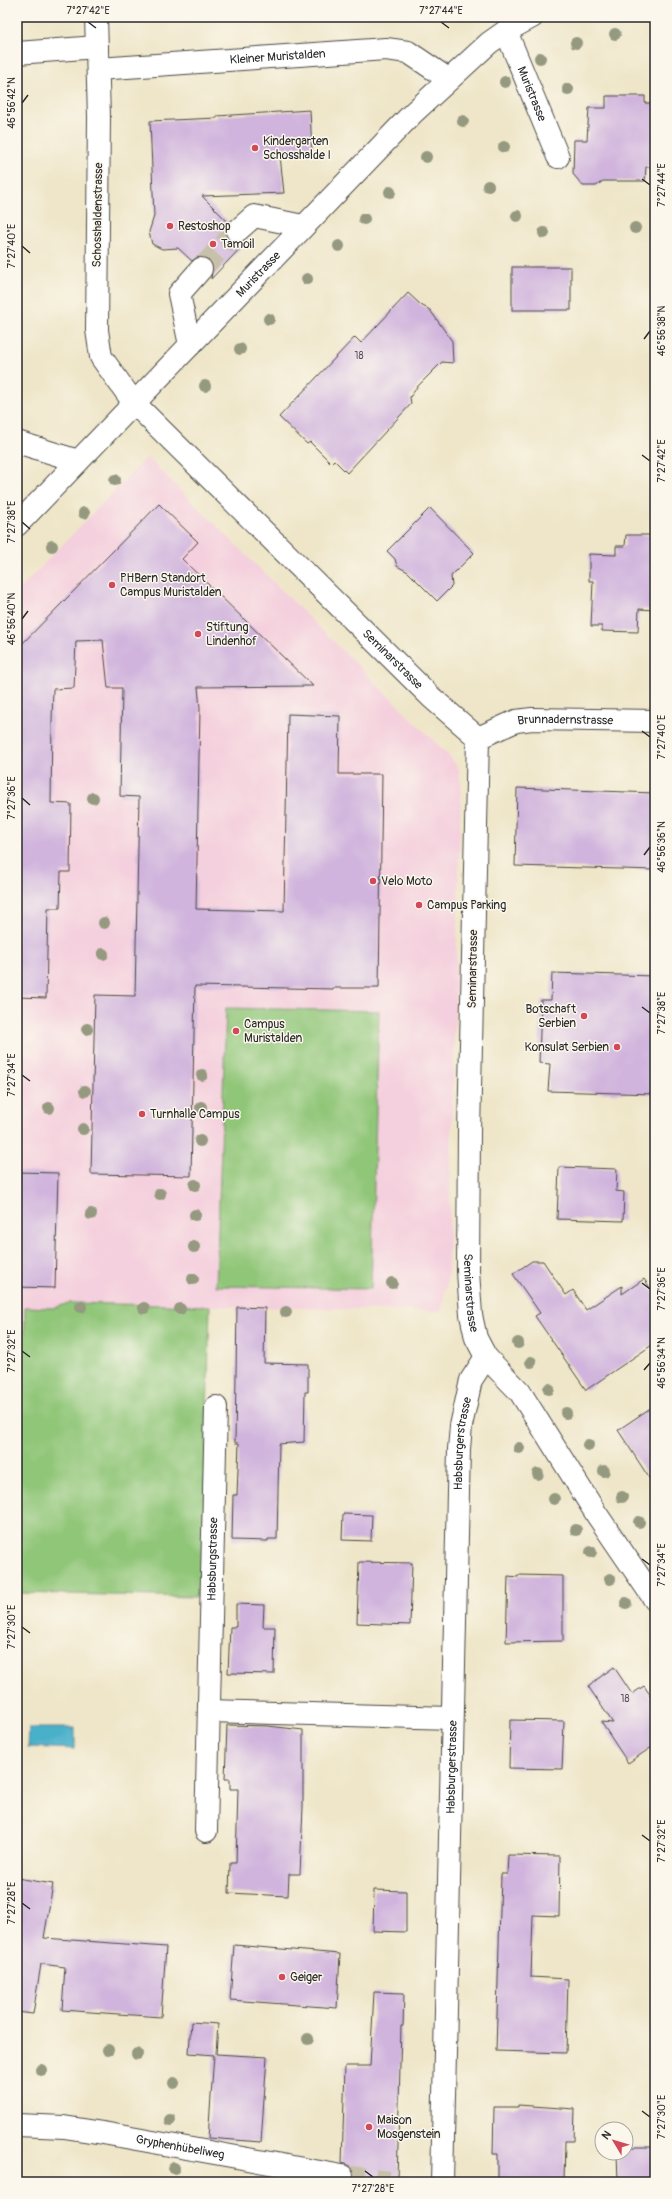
<svg xmlns="http://www.w3.org/2000/svg" width="672" height="2199" font-family="Pangolin,sans-serif">
	<rect width="100%" height="100%" fill="#fbf7ec"/>
	<filter id="ink" filterUnits="userSpaceOnUse"><feTurbulence type="fractalNoise" baseFrequency=".025" numOctaves="2"/><feDisplacementMap in="SourceGraphic" scale="8" xChannelSelector="R" yChannelSelector="G"/><feConvolveMatrix kernelMatrix="1 2 1 2 8 2 1 2 1" color-interpolation-filters="sRGB"/></filter>
	<filter id="wash" filterUnits="userSpaceOnUse"><feTurbulence type="fractalNoise" baseFrequency=".012" numOctaves="4" result="noise"/><feDisplacementMap in="SourceGraphic" scale="16" xChannelSelector="R" yChannelSelector="G"/><feGaussianBlur stdDeviation="0.9" result="paint"/><feColorMatrix in="noise" values="0 0 0 0 0 0 0 0 0 0 0 0 0 0 0 0 0 1.4 0 .05"/><feComposite in="paint" operator="in"/></filter>
	<g filter="url(#wash)">
		<rect width="100%" height="100%" fill="#efe6c9"/>
		<path fill="#f4cfdd" d="M147,457l303,300 9,12 2,16 -13,492 -7,34 -231,-5 -7,292 -186,-5v-1001z"/>
		<g fill="#90c678" stroke="#5e7852">
			<path d="M226,1008l153,3 -8,278 -155,-3z"/>
			<path d="M68,1303l142,3 -8,291 -185,-4 2,-202h4l2,-84 30,1z"/>
		</g>
		<path fill="#4ab0ca" stroke="#3a6e7a" d="M29,1728h46v21l-47,-2z"/>
		<g id="blocks">
			<g fill="#d0b4dd">
				<path d="M606,96h39v7h10v64h-9l-1,14h-42l-7,5h-13l-10,-12 1,-34h13l2,-32h17z"/>
				<path d="M310,110l2,42 -32,4 4,37 -82,3 26,26 -3,11 3,7 5,3 14,-2 -36,38 2,-14 -4,-6 -12,-2 -5,4 -14,-13 -16,1 -10,-5 -3,-12 5,-16 -4,-95 67,-3v-2z"/>
				<rect x="512" y="267" width="59" height="43"/>
				<path d="M408,293l13,12 9,5 22,31 1,22 -11,-1 -24,24 -8,11 1,7 -64,69 -13,-13 -3,3 -21,-21 -3,2 -28,-27 76,-80 6,6z"/>
				<path d="M159,504l39,38 -16,17 131,127 -115,1 2,21 -4,201 88,2 4,-197 52,2 -1,58h43l-3,214h-46v1l-138,-3 -4,190 -100,-2 4,-179 40,1 4,-199 -19,-1 2,-108h-14l-5,-48 -27,1 -2,47 -21,1 -1,31 -1,83 20,1 -1,68h-9l-1,36h-12l-2,90 -29,-1v-348z"/>
				<path d="M430,508l44,45 -23,23 1,10 -15,15 -29,-29 -11,-6 -2,-7 -8,-8z"/>
				<path d="M626,535h29v75l-16,-1 -1,23 -36,-1v-5h-11l2,-45h-4v-27l27,1v-9h9z"/>
				<path d="M517,788l138,5v77l-140,-4z"/>
				<path d="M552,973l103,3v118l-107,-3 2,-27 -11,-1 2,-63h10z"/>
				<path d="M559,1167l58,2 -1,22 8,1 -1,29 -66,-2z"/>
				<path d="M17,1172l41,1 -3,115 -38,-1z"/>
				<path d="M532,1261h11l23,34 7,-5 13,20 36,-24v8l22,-15 11,16v48l-69,47 -51,-74 5,-3 -27,-39z"/>
				<path d="M237,1307l28,1 -1,55 44,1v28h-3l-1,50 -25,2 -2,95h-9v2l-36,-1 1,-45h4l2,-52h-4z"/>
				<path d="M655,1405v82l-37,-57z"/>
				<path d="M343,1514l29,1 -1,26 -29,-1z"/>
				<path d="M359,1562l53,1 -2,62 -53,-2z"/>
				<path d="M518,1575l45,1v65l-57,1 2,-66 10,1z"/>
				<path d="M236,1604l28,1 -1,22h12l-1,47 -46,-1 2,-46h6z"/>
				<path d="M614,1667l18,27 12,-8 11,16v43l-27,18 -27,-41 12,1 -25,-37z"/>
				<path d="M510,1720l54,1 -2,48 -53,-1z"/>
				<path d="M227,1725l41,1 35,4v77l-3,67h-11l-1,22 -59,-3 1,-30h6l2,-74h-8v-10h-5z"/>
				<path d="M508,1855l52,1 -1,60 -26,-1 -2,62 37,2 -2,74 -70,-2 5,-177h6z"/>
				<path d="M17,1878l36,6 -9,54 122,9 -5,70 -99,-7 3,-43 -24,-3 -8,50 -16,-2z"/>
				<path d="M374,1890l32,1v41l-33,-1z"/>
				<path d="M234,1945l106,9 -3,54 -107,-8z"/>
				<path d="M374,1992l30,1 -1,33h-2l-4,156h-44l1,-11 -4,-5 -8,-3 3,-97h25z"/>
				<path d="M191,2022l27,2 -2,30 51,3 -6,85 -53,-4 6,-83 -25,-2z"/>
				<path d="M518,2105l57,4 -1,32h-9l-1,41h-66v-28h-5l1,-47h24z"/>
				<path d="M626,2147h29v35h-37l-1,-29h9z"/>
			</g>
		</g>
	</g>
	<g filter="url(#ink)">
		<use href="#blocks" fill-opacity="0" stroke="#484743" stroke-width="1"/>
		<g fill="none" stroke-linecap="round" stroke-linejoin="round">
			<g stroke="#c8c1a9" stroke-width="22" stroke-dasharray="22 11" stroke-linecap="butt">
				<path d="M201,269l36,-38"/>
				<path d="M342,2176l47,6"/>
			</g>
			<g stroke="#484743" stroke-width="24">
				<g id="minor">
					<path id="s1" d="M96,17l3,100 -2,213 4,27 33,46 298,295 46,40"/>
					<path id="s2" d="M506,31l52,126"/>
					<path d="M17,53l80,-6"/>
					<path id="s3" d="M98,69l288,-20 22,3 40,27"/>
					<path d="M237,231l17,-15 49,10"/>
					<path d="M190,345l-11,-51 22,-25"/>
					<path d="M17,442l61,19"/>
					<path id="s4" d="M478,738l-9,394 -1,139 3,44 5,23 10,19 34,35 77,123 58,85"/>
					<path id="s5" d="M478,738l38,-17 16,-2 123,2"/>
					<path d="M209,1711l243,7"/>
					<path id="s6" d="M206,1831l10,-424"/>
					<path id="s7" d="M17,2125l47,2 39,6 239,43"/>
					<path id="s8" d="M442,2182l17,-733 2,-23 10,-46 15,-23"/>
				</g>
			</g>
			<g stroke="#484743" stroke-width="24">
				<g id="major">
					<path id="s9" d="M17,525l396,-412 76,-70 17,-12 26,-14"/>
				</g>
			</g>
			<use href="#minor" stroke="#fff" stroke-width="22"/>
			<use href="#major" stroke="#fff" stroke-width="22"/>
		</g>
		<g fill="#94997f">
			<circle cx="615" cy="34" r="6"/>
			<circle cx="576" cy="43" r="6"/>
			<circle cx="540" cy="58" r="6"/>
			<circle cx="505" cy="82" r="6"/>
			<circle cx="568" cy="89" r="6"/>
			<circle cx="463" cy="121" r="6"/>
			<circle cx="504" cy="147" r="6"/>
			<circle cx="426" cy="157" r="6"/>
			<circle cx="488" cy="186" r="6"/>
			<circle cx="390" cy="192" r="6"/>
			<circle cx="517" cy="216" r="6"/>
			<circle cx="364" cy="219" r="6"/>
			<circle cx="635" cy="228" r="6"/>
			<circle cx="544" cy="233" r="6"/>
			<circle cx="339" cy="246" r="6"/>
			<circle cx="307" cy="279" r="6"/>
			<circle cx="269" cy="319" r="6"/>
			<circle cx="240" cy="349" r="6"/>
			<circle cx="205" cy="386" r="6"/>
			<circle cx="115" cy="480" r="6"/>
			<circle cx="84" cy="513" r="6"/>
			<circle cx="52" cy="546" r="6"/>
			<circle cx="93" cy="798" r="6"/>
			<circle cx="104" cy="923" r="6"/>
			<circle cx="103" cy="954" r="6"/>
			<circle cx="87" cy="1029" r="6"/>
			<circle cx="202" cy="1075" r="6"/>
			<circle cx="85" cy="1091" r="6"/>
			<circle cx="201" cy="1107" r="6"/>
			<circle cx="49" cy="1108" r="6"/>
			<circle cx="83" cy="1129" r="6"/>
			<circle cx="200" cy="1141" r="6"/>
			<circle cx="195" cy="1185" r="6"/>
			<circle cx="160" cy="1194" r="6"/>
			<circle cx="91" cy="1214" r="6"/>
			<circle cx="195" cy="1215" r="6"/>
			<circle cx="194" cy="1247" r="6"/>
			<circle cx="193" cy="1279" r="6"/>
			<circle cx="392" cy="1283" r="6"/>
			<circle cx="81" cy="1307" r="6"/>
			<circle cx="144" cy="1308" r="6"/>
			<circle cx="180" cy="1309" r="6"/>
			<circle cx="286" cy="1312" r="6"/>
			<circle cx="518" cy="1343" r="6"/>
			<circle cx="531" cy="1362" r="6"/>
			<circle cx="549" cy="1389" r="6"/>
			<circle cx="566" cy="1413" r="6"/>
			<circle cx="588" cy="1445" r="6"/>
			<circle cx="519" cy="1448" r="6"/>
			<circle cx="604" cy="1471" r="6"/>
			<circle cx="538" cy="1474" r="6"/>
			<circle cx="622" cy="1497" r="6"/>
			<circle cx="554" cy="1499" r="6"/>
			<circle cx="639" cy="1522" r="6"/>
			<circle cx="576" cy="1530" r="6"/>
			<circle cx="591" cy="1552" r="6"/>
			<circle cx="610" cy="1579" r="6"/>
			<circle cx="626" cy="1603" r="6"/>
			<circle cx="308" cy="2039" r="6"/>
			<circle cx="108" cy="2050" r="6"/>
			<circle cx="137" cy="2054" r="6"/>
			<circle cx="41" cy="2070" r="6"/>
			<circle cx="174" cy="2083" r="6"/>
			<circle cx="170" cy="2120" r="6"/>
			<circle cx="174" cy="2168" r="6"/>
		</g>
	</g>
	<path fill="none" stroke="#2b2b2b" stroke-width="1.5" d="M88,22l8,6M441,22l8,6M22,103l6,-8M642,179l8,6M22,246l8,7M644,339l6,-8M642,455l8,6M22,522l8,7M22,619l6,-8M642,731l8,6M22,798l8,7M644,855l6,-8M642,1007l8,6M22,1075l8,6M642,1283l8,6M22,1351l8,6M644,1370l6,-7M642,1559l8,6M22,1627l8,6M642,1835l8,6M22,1903l8,6M642,2111l8,6M365,2171l8,6"/>
	<g fill="#d1495b" stroke="#fbf7ec" stroke-width="1.5">
		<circle cx="255" cy="148" r="4"/>
		<circle cx="170" cy="226" r="4"/>
		<circle cx="213" cy="244" r="4"/>
		<circle cx="112" cy="585" r="4"/>
		<circle cx="198" cy="634" r="4"/>
		<circle cx="373" cy="881" r="4"/>
		<circle cx="419" cy="905" r="4"/>
		<circle cx="584" cy="1016" r="4"/>
		<circle cx="236" cy="1031" r="4"/>
		<circle cx="617" cy="1047" r="4"/>
		<circle cx="142" cy="1114" r="4"/>
		<circle cx="282" cy="1977" r="4"/>
		<circle cx="369" cy="2127" r="4"/>
	</g>
	<g text-anchor="middle" dominant-baseline="central" stroke-width="3" stroke-linejoin="round" paint-order="stroke">
		<g font-size="10" fill="#544d58">
			<text x="359" y="356">18</text>
			<text x="625" y="1699">18</text>
		</g>
		<g font-size="12" fill="#2b2b2b" stroke="#fbf7ec">
			<text stroke="none"><textPath href="#s3" startOffset="180">Kleiner Muristalden</textPath></text>
			<text stroke="none"><textPath href="#s2" startOffset="68">Muristrasse</textPath></text>
			<text transform="translate(98 215) rotate(-89)">Schosshaldenstrasse</text>
			<text stroke="none"><textPath href="#s9" startOffset="348">Muristrasse</textPath></text>
			<text stroke="none"><textPath href="#s1" startOffset="761">Seminarstrasse</textPath></text>
			<text stroke="none"><textPath href="#s5" startOffset="91">Brunnadernstrasse</textPath></text>
			<text transform="translate(473 969) rotate(-89)">Seminarstrasse</text>
			<text stroke="none"><textPath href="#s4" startOffset="555">Seminarstrasse</textPath></text>
			<text stroke="none"><textPath href="#s8" startOffset="739">Habsburgerstrasse</textPath></text>
			<text stroke="none"><textPath href="#s6" startOffset="272">Habsburgstrasse</textPath></text>
			<text stroke="none"><textPath href="#s8" startOffset="415">Habsburgerstrasse</textPath></text>
			<text stroke="none"><textPath href="#s7" startOffset="165">Gryphenhübeliweg</textPath></text>
		</g>
		<g font-size="12" fill="#2b2b2b" stroke="#fbf7ec" text-anchor="start">
			<text x="263" y="141">Kindergarten<tspan x="263" dy="14">Schosshalde I</tspan></text>
			<text x="178" y="226">Restoshop</text>
			<text x="221" y="244">Tamoil</text>
			<text x="120" y="578">PHBern Standort<tspan x="120" dy="14">Campus Muristalden</tspan></text>
			<text x="206" y="627">Stiftung<tspan x="206" dy="14">Lindenhof</tspan></text>
			<text x="381" y="881">Velo Moto</text>
			<text x="427" y="905">Campus Parking</text>
			<text x="576" y="1009" text-anchor="end">Botschaft<tspan x="576" dy="14">Serbien</tspan></text>
			<text x="244" y="1024">Campus<tspan x="244" dy="14">Muristalden</tspan></text>
			<text x="609" y="1047" text-anchor="end">Konsulat Serbien</text>
			<text x="150" y="1114">Turnhalle Campus</text>
			<text x="290" y="1977">Geiger</text>
			<text x="377" y="2120">Maison<tspan x="377" dy="14">Mosgenstein</tspan></text>
		</g>
	</g>
	<rect width="672" height="2199" fill="none" stroke="#fbf7ec" stroke-width="44"/>
	<g transform="translate(614 2141) rotate(308)"><circle r="19" fill="#fbf7ec" stroke="#a8a59f"/>
	<path d="M0-3L7 15L0 10L-7 15Z" fill="#d1495b"/>
	<text y="-6" font-size="11" font-weight="bold" text-anchor="middle" fill="#2b2b2b">N</text>
	</g>
	<rect x="22" y="22" width="628" height="2155" fill="none" stroke="#2b2b2b" stroke-width="1.5"/>
	<g font-size="10" text-anchor="middle" fill="#2b2b2b">
		<text x="88" y="14">7°27'42"E</text>
		<text x="441" y="14">7°27'44"E</text>
		<text transform="translate(11 103) rotate(-90)" y="4">46°56'42"N</text>
		<text transform="translate(661 185) rotate(-90)" y="4">7°27'44"E</text>
		<text transform="translate(11 246) rotate(-90)" y="4">7°27'40"E</text>
		<text transform="translate(661 331) rotate(-90)" y="4">46°56'38"N</text>
		<text transform="translate(661 461) rotate(-90)" y="4">7°27'42"E</text>
		<text transform="translate(11 522) rotate(-90)" y="4">7°27'38"E</text>
		<text transform="translate(11 619) rotate(-90)" y="4">46°56'40"N</text>
		<text transform="translate(661 737) rotate(-90)" y="4">7°27'40"E</text>
		<text transform="translate(11 798) rotate(-90)" y="4">7°27'36"E</text>
		<text transform="translate(661 847) rotate(-90)" y="4">46°56'36"N</text>
		<text transform="translate(661 1013) rotate(-90)" y="4">7°27'38"E</text>
		<text transform="translate(11 1075) rotate(-90)" y="4">7°27'34"E</text>
		<text transform="translate(661 1289) rotate(-90)" y="4">7°27'36"E</text>
		<text transform="translate(11 1351) rotate(-90)" y="4">7°27'32"E</text>
		<text transform="translate(661 1363) rotate(-90)" y="4">46°56'34"N</text>
		<text transform="translate(661 1565) rotate(-90)" y="4">7°27'34"E</text>
		<text transform="translate(11 1627) rotate(-90)" y="4">7°27'30"E</text>
		<text transform="translate(661 1841) rotate(-90)" y="4">7°27'32"E</text>
		<text transform="translate(11 1903) rotate(-90)" y="4">7°27'28"E</text>
		<text transform="translate(661 2117) rotate(-90)" y="4">7°27'30"E</text>
		<text x="373" y="2192">7°27'28"E</text>
	</g>
</svg>
